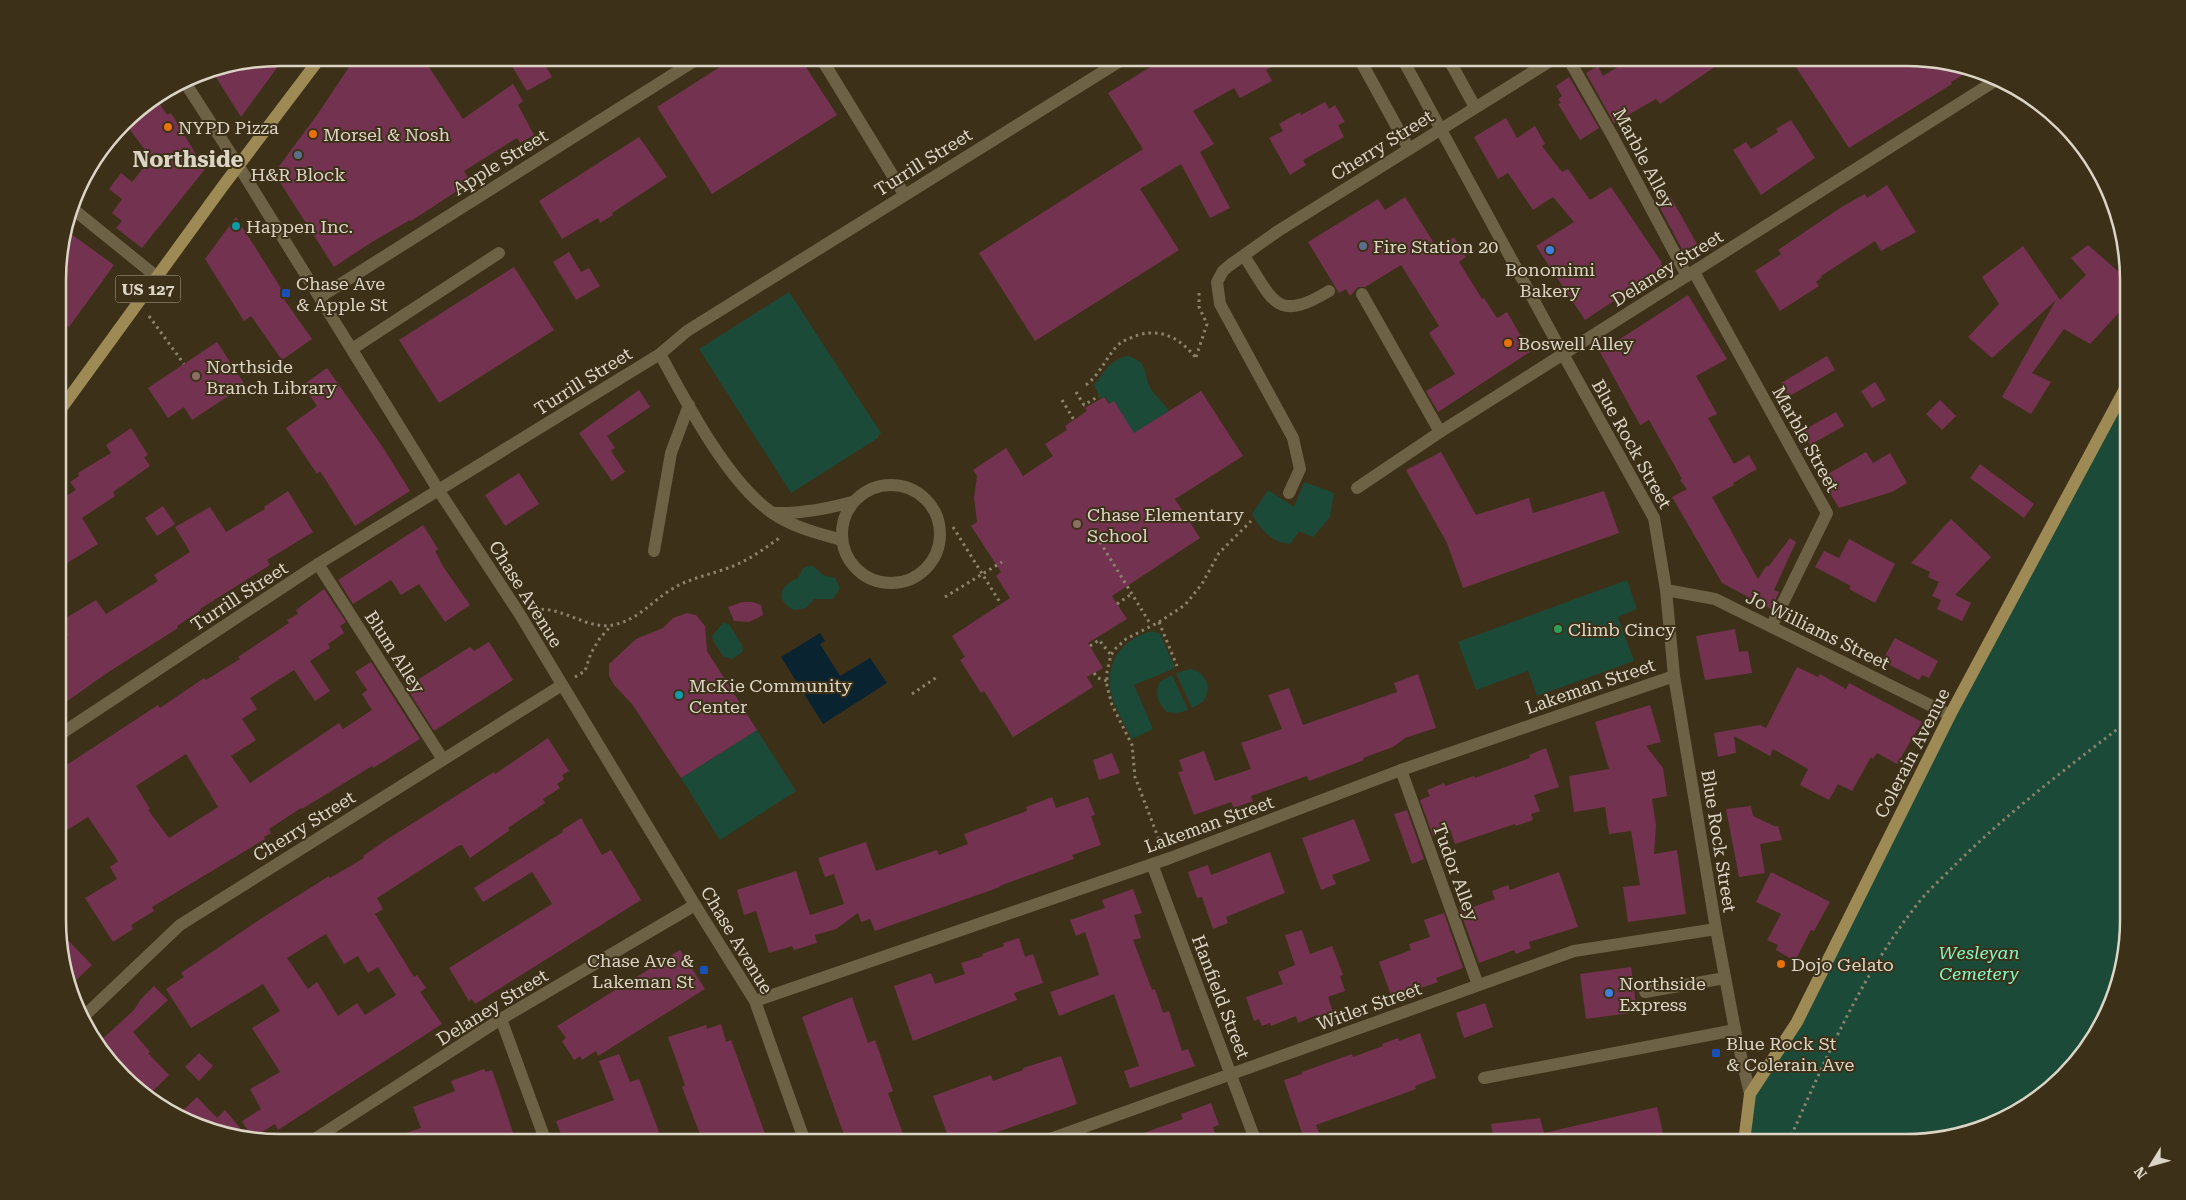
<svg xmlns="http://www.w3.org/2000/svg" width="2186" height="1200" font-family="'Roboto Serif',serif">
	<rect width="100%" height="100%" fill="#3c3118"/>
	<g fill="#1c4a38">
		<path d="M789,292l92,141 -3,3v2l-87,55 -92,-144z"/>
		<path d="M1128,356c22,7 14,17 23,33 5,8 13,14 18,22l-21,13 12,21 -13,9 -42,-57 -4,2 -7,-14c10,-12 17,-27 34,-29z"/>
		<path d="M2127,385l1,536 -23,98 -32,48 -44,38 -52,26 -57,11h-176l6,-48 47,-72z"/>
		<path d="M1304,482l30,11 -4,24 -17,20 -14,-6 -9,13c-19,-2 -29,-14 -38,-30l16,-24 26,17z"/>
		<path d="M808,566h5l10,9 12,3 5,10 -7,11h-19l-8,9 -12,2c-21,-11 -13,-25 4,-32l5,-10z"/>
		<path d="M1627,580l10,29 -19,8 16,44 -97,35 -9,-25 -52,19 -18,-48z"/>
		<path d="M723,623l6,1 13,21 1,6 -10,8 -9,-2 -11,-16 -1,-5z"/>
		<path d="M1152,631l8,3 15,34 -41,17 19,44 -21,10c-6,-12 -13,-24 -18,-36 -13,-34 4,-63 38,-72z"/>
		<path d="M1190,669c13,2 23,16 15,29 -2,5 -8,7 -13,10l-16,-35z"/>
		<path d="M1172,675l16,35 -10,3 -11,-1c-9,-9 -14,-20 -6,-31z"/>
		<path d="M757,730l39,61 -76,49 -39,-62z"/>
	</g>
	<path fill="#092330" d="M820,633l5,8 -5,3 20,32 30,-18 17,25 -64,41 -42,-67z"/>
	<g fill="#73324f" fill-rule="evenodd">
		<path d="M284,58l-43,59 -29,-46 68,-13z"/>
		<path d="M355,58h68l40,61 50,-35 10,17 -5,4 16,30 -14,8 -3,-5 -53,33 7,11 -60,39 -1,-1 -38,22 -38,25 -60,-94 43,-58z"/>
		<path d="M507,58h34l11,19 -25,14z"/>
		<path d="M734,58h66l37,57 -125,79 -55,-87z"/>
		<path d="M1165,58h124l-23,12 6,11 -32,17 -6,-10 -41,23 21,33 -14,8 30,56 -20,10 -29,-54 -41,25 39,61 -144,91 -56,-88 164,-104 -35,-56z"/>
		<path d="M1632,58h96l-68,46 -4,-5 -42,24 -28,-50 12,-7 5,10z"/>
		<path d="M1790,58h116l62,14 -17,10 1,2 -103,64z"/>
		<path d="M1569,77l30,51 -19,12 -22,-36 3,-1 -3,-4 4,-3 -6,-10z"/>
		<path d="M156,98l11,17 4,-2 34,56 -63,79 -26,-20 6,-7 -10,-8 10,-14 -13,-10 12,-16 11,9 19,-24 -26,-35 8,-10z"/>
		<path d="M1325,102l4,7 6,-4 10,17 -7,3 6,12 -41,23 3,5 -16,10 -21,-37 14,-7 -4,-7 21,-12 1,3z"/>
		<path d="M1506,118l11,20 18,-12 10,18 -3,2 20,26 6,-3 22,31 21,-13 51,76 -1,1 3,4 -79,52 -49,-74 38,-24 -21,-25 -20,13 -25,-37 -10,6 -24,-42z"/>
		<path d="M1791,120l24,38 -54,37 -28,-45 13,-8 5,7 27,-17 -2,-3z"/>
		<path d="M639,137l28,40 -55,36 1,2 -13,8 -2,-5 -36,21 -23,-38z"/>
		<path d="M1887,185l29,47 -35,19 -6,-10 -54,35 1,1 -6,5 3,4 -39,25 -25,-40 26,-17 -3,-4 65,-44 22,-12 2,4z"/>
		<path d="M1670,196l27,48 -14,7 -25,-47z"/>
		<path d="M1405,197l32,51 17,-11 12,20 -7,5 23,37 2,-1 13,20 10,-6 23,40 -92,60 -12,-21 29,-17 -26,-41 10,-7 -38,-61 -36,22h-7l-8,9 -4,-7 -7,4 -31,-51 70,-43 7,11z"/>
		<path d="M236,217l48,76 -3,2 31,44 -30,21 -31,-44 -7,5 -39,-62z"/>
		<path d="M67,231l47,34 -45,62 -11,-8v-54z"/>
		<path d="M2088,245l39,34v25l-37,40 -26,-15 -32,44 19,9 -20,32 -29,-17 54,-97 -64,58 -24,-21 31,-33 -17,-27 41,-31 37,54 26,-25 -15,-17z"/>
		<path d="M569,252l12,20 8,-4 11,18 -24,14 -23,-38z"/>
		<path d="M514,267l40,63 -115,73 -40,-63z"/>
		<path d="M1688,295l39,64 -31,17 21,38 -9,4 26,46 15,-9 8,14 -24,14 1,2 -22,12 46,82 9,-14 1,2 22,-29 6,4 -22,48 5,2 -8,17 -49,-26 -50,-86 15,-8 -7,-9 2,-1 -33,-59 -9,5 -40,-73z"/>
		<path d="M217,342l28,43 -53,35 -8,-13 -16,11 -20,-30z"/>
		<path d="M1827,356l8,14 -47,27 -7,-14z"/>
		<path d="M327,368l55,78 28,45 -55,35 -35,-55 -3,3 -31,-46 31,-22 -14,-21z"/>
		<path d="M1875,382l11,18 -14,8 -11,-17z"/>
		<path d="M639,390l11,17 -43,29 8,12 -4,3 14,21 -13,9 -33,-48z"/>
		<path d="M1201,391l42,65 -68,43 25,39 -88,58 15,23 -39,24 15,25 -16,9 6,10 -80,50 -29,-46 -3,2 -21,-33 5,-3 -13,-21 58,-38 -14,-22 5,-4 -30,-46 6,-4 -3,-24 3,-22 -4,-6 33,-22 17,28 30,-20 -8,-12 22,-14 -2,-4 22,-15 -2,-3 19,-11 5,7 5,-3 20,32z"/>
		<path d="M1940,400l16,16 -14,14 -16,-16z"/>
		<path d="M1836,412l8,14 -34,19 -8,-14z"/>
		<path d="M131,428l17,27 -4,2 6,9 -37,26 2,4 -33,22 16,26 -39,24 -1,-67 18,-11 -6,-8 9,-6 -1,-3 33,-20 -5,-8z"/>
		<path d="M1441,452l35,63 53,-17 4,15 71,-22 15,42 -156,55 -16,-45 -41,-73z"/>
		<path d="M1866,452l7,11 17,-10 17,30 -15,9 -53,16 -18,-30z"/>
		<path d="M1980,464l54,40 -10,14 -54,-40z"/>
		<path d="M519,473l20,31 -34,22 -20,-31z"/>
		<path d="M288,491l25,41 -46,28 3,5 -70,44 1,1 -24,16 1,2 -71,45 -48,34v-63l9,-6 -9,-16 37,-22 10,14 52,-33 -4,-6 36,-23 -15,-25 35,-20 16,25 39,-23 -1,-2z"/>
		<path d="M163,506l12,18 -18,12 -12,-18z"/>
		<path d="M1951,519l40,38 -36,38 16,8 -9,18 -25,-12 4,-9 -9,-4 7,-14 -11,-5 2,-5 -19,-9z"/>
		<path d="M423,525l15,24 -3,2 9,17 26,37 -25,17 -26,-38 -18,11 -10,-15 -38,24 -15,-24z"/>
		<path d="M1849,539l46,25 -20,39 -26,-14 2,-3 -36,-19 9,-16 15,7z"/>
		<path d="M324,589l22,33 -6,4 4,7 -16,11 2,4 -20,13 20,30 -15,10 -21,-31 -44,28 7,11 -15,10 14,21 -25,16 19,27 89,-60 4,6 29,-19 -10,-16 5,-4 -12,-18 16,-10 49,77 -47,29 -1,-2 -70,43 -1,-1 -32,21 2,4 -7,4 1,2 -113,68 2,4 -23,14 2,4 -20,13 -28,-44 32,-19 -7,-12 8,-6 -30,-44 -29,18v-65l99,-65 2,3 44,-30 2,2 34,-21 -2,-2 51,-34 -2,-3 11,-6 -2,-4zM186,754l32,53 -49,31 -21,-28 2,-1 -14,-23z"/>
		<path d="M742,602h11l8,3 2,10 -14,7 -15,-1 -6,-14z"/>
		<path d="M687,613l9,2 9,11 2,25 50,79 -76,48 -49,-74 -18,-19 -5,-9v-12l27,-25 27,-11 10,-10z"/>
		<path d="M1735,629l4,23 9,-1 4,22 -47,7 -9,-44z"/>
		<path d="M1895,638l43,23 -9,17 -7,-3 -3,5 -37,-19z"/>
		<path d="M489,642l24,38 -79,51 -28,-44 64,-40 4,4z"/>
		<path d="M1797,667l21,10 2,-3 26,15 3,-6 73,39 -25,42 -20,-11 -4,6 -2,-2 -19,34 -14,-7 -9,16 -29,-15 8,-16 -35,-20 -3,7 -36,-20 2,17 -18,4 -4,-24 46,-8 6,3z"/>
		<path d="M1418,674l18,54 -31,10 -12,9 -30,11 1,2 -55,21 -2,-5 -56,20 2,5 -19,7 -3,-6 -37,13 -16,-43 5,-1 -4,-11 25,-9 11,30 36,-12 -10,-26 41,-14 -14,-34 21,-7 14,37 94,-33 -3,-9z"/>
		<path d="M1650,705l11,37 -15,4 17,22 4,28 -15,3 4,27 -2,28 23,-4 9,64 -58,8 -5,-35 17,-2 -9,-54 -22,3 -4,-27 -31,5 -5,-36 40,-7 -14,-47z"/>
		<path d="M548,738l21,33 -7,4 2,4 -7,5 3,4 -17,11 2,4 -37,25 2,2 -40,28 -8,-13 -4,1 -81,52 6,11 -8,5 39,63 3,-2 9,13 -6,4 22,32 -164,106 -3,-6 -21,13 -3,-1 -9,-15 19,-12 -11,-20 30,-17 -28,-44 28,-17 -17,-27 -72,44 -25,-39 18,-12 -3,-4 81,-55 67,-42 1,2 34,-20 -1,-2 23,-16 108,-68 1,2zM326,934l18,30 14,-8 10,17 10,-6 18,28 -31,20 -8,-12 -19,13 -21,-34 -9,7 -21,-31z"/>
		<path d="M1546,748l13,39 -25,8 6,16 -9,3 2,6 -17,6 -1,-2 -60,20 -5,-15 -17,7 -13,-36 10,-4 -3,-6 17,-7 1,3 29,-10 1,2 55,-20 -1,-3z"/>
		<path d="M1112,753l8,20 -21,7 -6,-20z"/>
		<path d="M1052,797l4,11 32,-11 7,18 -4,1 10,29 -29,10 2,4 -75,27 1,1 -125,44 -5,-12 -9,3 -3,-9 -22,16 -21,6 2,8 -23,7 -2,-4 -23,7 -13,-42 -12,4 -7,-25 59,-19 14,44 34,-11 -10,-30 -9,3 -7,-19 48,-16 10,29 61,-21 2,5 29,-11 -4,-10 63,-23 -1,-4z"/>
		<path d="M1751,806l2,10 21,10h4l4,14 -22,4 5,29 -26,4 -13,-68z"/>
		<path d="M1407,810l17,49 -12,5 -18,-50z"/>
		<path d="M581,818l21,37 9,-5 30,50 -166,104 -3,-5 -3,2 -20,-33 103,-64 -20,-32 -49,30 -9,-14 89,-56 -1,-2z"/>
		<path d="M1354,819l16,42 -38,14 4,9 -15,6 -19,-52z"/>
		<path d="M1270,852l15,41 -59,24 2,6 -15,6 -11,-32 -5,1 -9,-26 20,-7 3,10z"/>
		<path d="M1559,872l19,55 -49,15 2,6 -15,6 -2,-4 -35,13 -20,-55 2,-1 1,4 33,-12 -3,-8 16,-6 2,5z"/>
		<path d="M1771,872l59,30 -16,29 -3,-1 -16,31 -19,-11 2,-5 -11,-5 14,-26 -25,-12z"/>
		<path d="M1133,889l9,24 -8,2 7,23 -8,2 19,50 3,-1 8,24 6,-2 13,40 6,-2 7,17 -65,22 -6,-17 15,-5 -25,-72 -55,22 -9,-24 49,-17 -14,-43 -9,4 -6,-16 35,-12 -3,-8z"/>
		<path d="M1444,913l19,55 -27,10 2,4 -46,16 -13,-36 32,-12 -2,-6 21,-7 -6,-17z"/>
		<path d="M1302,930l8,24 22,-8 11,29 -3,1 5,15 -17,6 5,16 -14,6 -2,-4 -19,8 -2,-7 -25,10 -1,-3 -8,3 -3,-7 -5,2 -8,-24 37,-13 -5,-12 17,-7 -10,-30z"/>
		<path d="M59,931l33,34 -23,22 -10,-37z"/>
		<path d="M1019,938l6,19 8,-3 10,29 -29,10 3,7 -104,41 -19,-55 37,-13 4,11 30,-10 -4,-11 22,-7 -1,-2 22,-8 -1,-3z"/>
		<path d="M680,950l25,39 -107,67 -2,-5 -14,9 -2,-4 -6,4 -12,-19 4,-3 -9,-12z"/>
		<path d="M1631,967l6,45 -51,7 -6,-45z"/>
		<path d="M154,986l14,14 -35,32 17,20 -2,1 21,22 -19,19 -47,-39 -6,-11 37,-34 7,-11z"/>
		<path d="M852,997l16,46 7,-3 18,51 -5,2 18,49h-59l-8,-21 -37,-104z"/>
		<path d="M1485,1003l8,24 -29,11 -8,-25z"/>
		<path d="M721,1024l5,18 5,-2 37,102h-65l-21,-55 3,-2 -17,-48 38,-12 1,4z"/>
		<path d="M1420,1033l16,45 -21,8 1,3 -8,3 -92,33 7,17h-18l-21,-62 18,-6v-2l50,-18 1,3 30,-11 -1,-2 16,-6 1,3z"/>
		<path d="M199,1053l14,13 -14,15 -14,-14z"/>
		<path d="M619,1054l11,28 9,-3 20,53 -30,10h-65l-8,-21 58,-21 -15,-39z"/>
		<path d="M1061,1056l16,48 -108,38h-19l-17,-46 58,-21 2,6 30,-11v-2z"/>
		<path d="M484,1069l2,3 6,-2 8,23 14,43 -5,2 1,4h-121l-1,-3 33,-11 -8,-21 42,-16 -4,-10z"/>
		<path d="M197,1097l20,21 8,-8 21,25 -65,-16 -4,-3z"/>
		<path d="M1211,1103l8,22 -6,2 5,15h-94v-2l59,-21 -2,-5z"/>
		<path d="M1657,1107l8,35h-171l-3,-18 49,-6 4,15z"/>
	</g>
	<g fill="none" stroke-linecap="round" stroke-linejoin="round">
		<g stroke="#8b826e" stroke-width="3" stroke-dasharray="2.5 4" stroke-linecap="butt">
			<path d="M149,316l35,48"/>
			<path d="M1196,357l11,-33 -8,-17v-14"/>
			<path d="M1086,385c15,-12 19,-26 31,-39 6,-6 14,-8 21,-11 24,-7 43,4 58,23"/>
			<path d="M1076,392l8,13 15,-9"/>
			<path d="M1062,400l12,20"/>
			<path d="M953,527l48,77"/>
			<path d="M1100,542l51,83"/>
			<path d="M945,597l57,-35"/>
			<path d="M1117,604l16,-11"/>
			<path d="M535,610c26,-5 51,20 78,15 25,-5 38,-23 59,-36 21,-13 45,-15 68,-26 15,-7 28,-17 42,-27"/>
			<path d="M1159,622l18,44"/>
			<path d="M1090,646l9,-6 12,15"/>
			<path d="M1094,673l4,5 9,3"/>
			<path d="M575,677l10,-6 6,-18 9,-15 11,-12"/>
			<path d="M912,694l25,-17"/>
			<path d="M1161,845l-26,-68 -3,-32 -20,-40 -5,-19v-14l4,-17 5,-7 10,-9 33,-17 26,-17 17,-21 17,-31 32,-32"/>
			<path d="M1791,1142l1,-8c37,-83 74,-168 132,-238 9,-10 20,-20 30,-30 53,-53 114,-99 174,-145"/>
		</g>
		<g stroke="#6d6146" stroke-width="12">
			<path d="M821,58l83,136"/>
			<path d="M1359,58l50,91"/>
			<path d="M1402,58l161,296 91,164 12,72 8,86 42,253 19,101 15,64"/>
			<path d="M1448,58l27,49"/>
			<path d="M1568,58l45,79 74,139"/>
			<path d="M184,81l54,84 201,326 80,122 176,292 60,96 50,141"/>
			<path d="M73,209l84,68"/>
			<path d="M1244,256c29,43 31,68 85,35"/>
			<path d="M1694,272l133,241 -55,112"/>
			<path d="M1362,294l78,138"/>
			<path d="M320,297l379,-239"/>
			<path d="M352,349l147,-96"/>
			<path d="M660,354c26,48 67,127 111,158 21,15 46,21 71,28"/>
			<circle cx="891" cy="534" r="49"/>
			<path d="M1357,488l83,-56 558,-353"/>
			<path d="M1289,493l11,-24 -7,-31 -73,-134 -3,-22 6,-11 7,-6 48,-34 277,-173"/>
			<path d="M774,513c27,1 52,-4 78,-11"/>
			<path d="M654,551l17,-98 18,-48"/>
			<path d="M318,564l124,194"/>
			<path d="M1666,590l49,9 235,116"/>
			<path d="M59,735l259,-171 342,-210 27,-23 438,-273"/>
			<path d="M1401,770l77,215"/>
			<path d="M1152,864l104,278"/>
			<path d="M1645,992l80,-14"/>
			<path d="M755,1001l415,-143 231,-88 273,-94"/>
			<path d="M82,1018l98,-93 382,-240"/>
			<path d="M501,1019l45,123"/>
			<path d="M1484,1078l251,-48"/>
			<path d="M310,1142l191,-123 194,-114"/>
			<path d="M1042,1142l532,-191 142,-22"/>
		</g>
		<g stroke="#9e8a54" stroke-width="12">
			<path d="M58,413l165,-227 97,-128"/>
			<path d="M1744,1142l6,-48 47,-72 153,-307 177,-330"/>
		</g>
	</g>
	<g fill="#e8710a" stroke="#3c3118" stroke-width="2">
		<circle cx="168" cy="127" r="5"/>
		<circle cx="313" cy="134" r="5"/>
		<circle cx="1508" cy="343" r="5"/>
		<circle cx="1781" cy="964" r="5"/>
	</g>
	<g fill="#5c6f8a" stroke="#3c3118" stroke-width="2">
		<circle cx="298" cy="155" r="5"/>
		<circle cx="1363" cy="246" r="5"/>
	</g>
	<g fill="#0f9aa8" stroke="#3c3118" stroke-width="2">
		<circle cx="236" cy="226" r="5"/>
		<circle cx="679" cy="695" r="5"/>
	</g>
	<g fill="#3f7fe0" stroke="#3c3118" stroke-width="2">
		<circle cx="1550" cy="250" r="5"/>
		<circle cx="1609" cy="993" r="5"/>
	</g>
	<g fill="#1a4fb4" stroke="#3c3118" stroke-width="2">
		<rect x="281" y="288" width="10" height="10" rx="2.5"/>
		<rect x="699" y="965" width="10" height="10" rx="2.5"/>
		<rect x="1711" y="1048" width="10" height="10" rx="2.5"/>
	</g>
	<g fill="#8d6e63" stroke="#3c3118" stroke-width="2">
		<circle cx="196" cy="376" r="5"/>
		<circle cx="1077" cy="524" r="5"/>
	</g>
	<circle fill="#2e9e5b" stroke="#3c3118" stroke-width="2" cx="1558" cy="629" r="5"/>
	<g text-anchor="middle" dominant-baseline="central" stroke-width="4" stroke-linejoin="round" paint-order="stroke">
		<rect fill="#3c3118" stroke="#aca492" stroke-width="1" x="115.5" y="275.5" width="65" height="27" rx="4"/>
		<g font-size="16" font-weight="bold" fill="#dcd5c6">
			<text x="148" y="289">US 127</text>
		</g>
		<g font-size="18" fill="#dcd5c6" stroke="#3c3118" text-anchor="start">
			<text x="178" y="127">NYPD Pizza</text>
			<text x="323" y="134">Morsel &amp; Nosh</text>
			<text x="298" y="174" text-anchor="middle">H&amp;R Block</text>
			<text x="246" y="226">Happen Inc.</text>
			<text x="1373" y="246">Fire Station 20</text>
			<text x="1550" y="269" text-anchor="middle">Bonomimi<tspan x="1550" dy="21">Bakery</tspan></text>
			<text x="296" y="283">Chase Ave<tspan x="296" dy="21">&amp; Apple St</tspan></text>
			<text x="1518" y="343">Boswell Alley</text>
			<text x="206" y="366">Northside<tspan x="206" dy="21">Branch Library</tspan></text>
			<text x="1087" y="514">Chase Elementary<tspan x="1087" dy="21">School</tspan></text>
			<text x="1568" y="629">Climb Cincy</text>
			<text x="689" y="685">McKie Community<tspan x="689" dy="21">Center</tspan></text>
			<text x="694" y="960" text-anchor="end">Chase Ave &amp;<tspan x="694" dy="21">Lakeman St</tspan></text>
			<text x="1791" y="964">Dojo Gelato</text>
			<text x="1619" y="983">Northside<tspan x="1619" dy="21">Express</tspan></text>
			<text x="1726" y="1043">Blue Rock St<tspan x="1726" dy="21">&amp; Colerain Ave</tspan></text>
		</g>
		<g font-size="18" fill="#dcd5c6" stroke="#3c3118">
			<text transform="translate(1382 145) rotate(-32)">Cherry Street</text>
			<text transform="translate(1644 158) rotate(62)">Marble Alley</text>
			<text transform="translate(500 162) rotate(-32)">Apple Street</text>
			<text transform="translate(923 162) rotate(-32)">Turrill Street</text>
			<text transform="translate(1667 268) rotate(-32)">Delaney Street</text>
			<text transform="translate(583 381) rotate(-32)">Turrill Street</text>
			<text transform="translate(1806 439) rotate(61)">Marble Street</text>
			<text transform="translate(1632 444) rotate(61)">Blue Rock Street</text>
			<text transform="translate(526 594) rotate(58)">Chase Avenue</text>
			<text transform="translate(239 596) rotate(-33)">Turrill Street</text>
			<text transform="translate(1818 630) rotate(26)">Jo Williams Street</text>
			<text transform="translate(395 652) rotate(57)">Blum Alley</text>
			<text transform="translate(1590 686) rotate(-19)">Lakeman Street</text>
			<text transform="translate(1912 753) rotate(-63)">Colerain Avenue</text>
			<text transform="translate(1209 824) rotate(-20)">Lakeman Street</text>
			<text transform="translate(304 826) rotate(-32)">Cherry Street</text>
			<text transform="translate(1719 841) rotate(81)">Blue Rock Street</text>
			<text transform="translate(1456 872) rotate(70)">Tudor Alley</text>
			<text transform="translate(737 940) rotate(59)">Chase Avenue</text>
			<text transform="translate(1221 997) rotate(69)">Hanfield Street</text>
			<text transform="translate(1369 1006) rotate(-20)">Witler Street</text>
			<text transform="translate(492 1007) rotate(-32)">Delaney Street</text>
		</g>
		<g font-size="18" font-style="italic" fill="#83f9c9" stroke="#3c3118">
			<text x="1979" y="952">Wesleyan<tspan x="1979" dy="21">Cemetery</tspan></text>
		</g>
		<g font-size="22" font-weight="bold" fill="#dcd5c6" stroke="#3c3118">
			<text x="188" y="159">Northside</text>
		</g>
	</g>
	<path d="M0 0H2186V1200H0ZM280 66H1906A214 214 0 0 1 2120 280V920A214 214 0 0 1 1906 1134H280A214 214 0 0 1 66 920V280A214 214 0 0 1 280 66Z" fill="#3c3118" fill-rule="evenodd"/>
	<path fill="none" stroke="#dcd5c6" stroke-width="2.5" d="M280 66H1906A214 214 0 0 1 2120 280V920A214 214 0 0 1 1906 1134H280A214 214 0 0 1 66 920V280A214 214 0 0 1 280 66Z"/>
	<g transform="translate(2151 1165) rotate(233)" stroke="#3c3118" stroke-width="4" paint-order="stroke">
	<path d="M0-4L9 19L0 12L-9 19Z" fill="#dcd5c6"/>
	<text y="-8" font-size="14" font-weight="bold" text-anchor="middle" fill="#dcd5c6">N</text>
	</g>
</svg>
